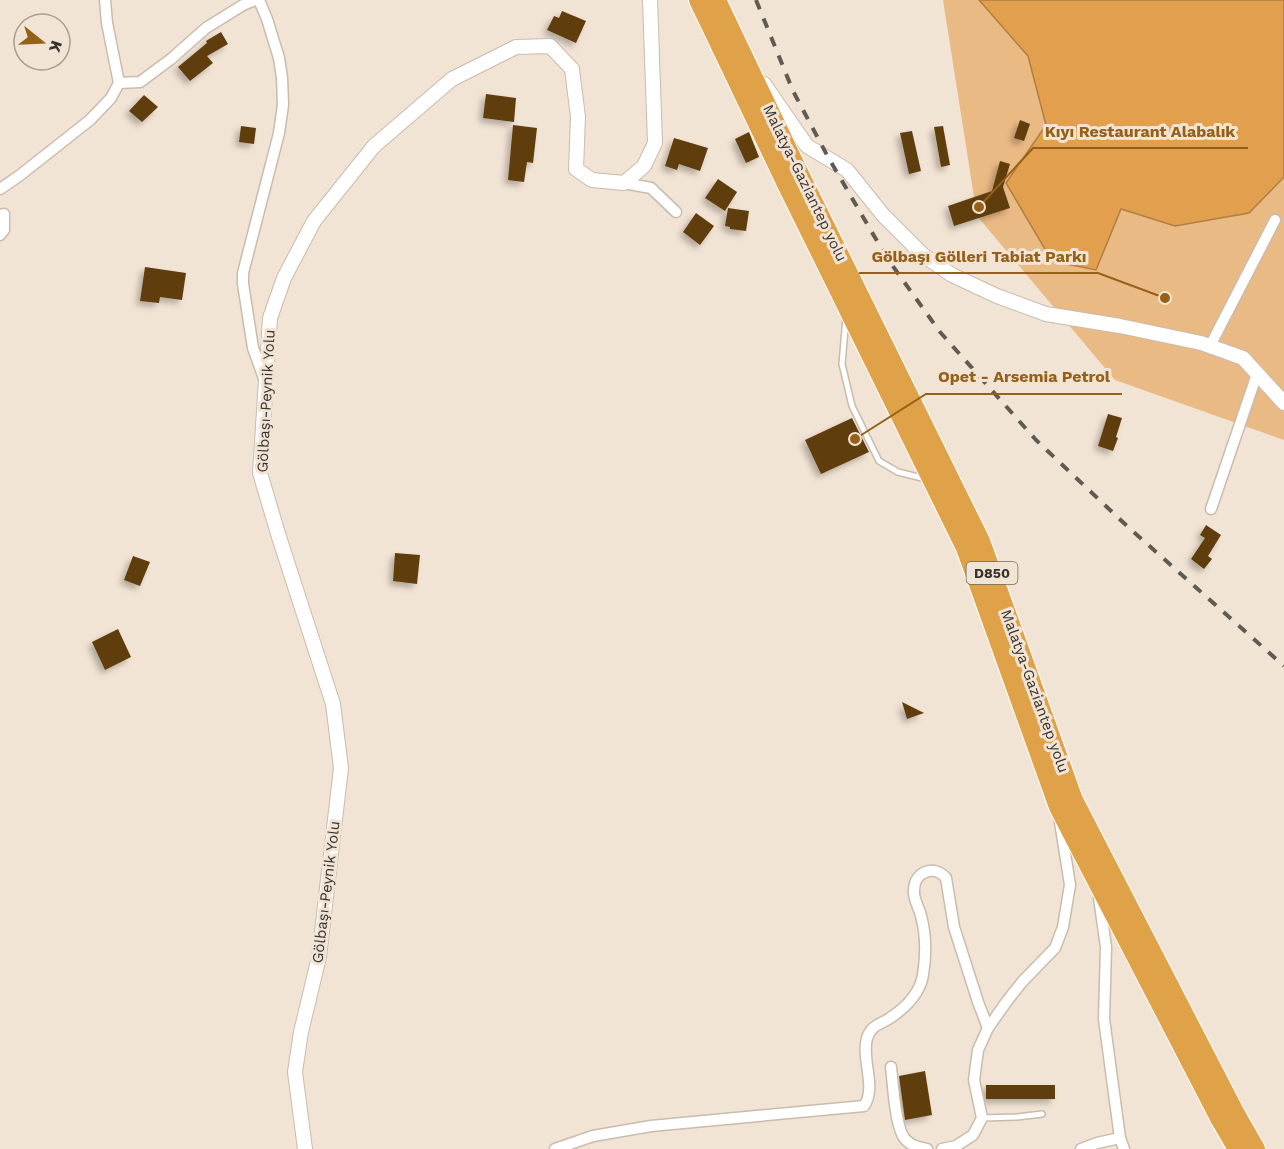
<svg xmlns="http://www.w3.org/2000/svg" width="1284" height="1149" font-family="'Work Sans',sans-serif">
	<defs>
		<filter id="shadow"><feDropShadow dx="-4" dy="4" stdDeviation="3" flood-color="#0004"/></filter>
	</defs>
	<rect width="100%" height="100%" fill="#f2e4d5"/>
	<path fill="#eaba84" d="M943,0h341v440l-169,-60 -138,-164z"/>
	<path fill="#e29f4d" stroke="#af7f43" stroke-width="1.5" d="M979,0h305v177l-35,36 -74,13 -54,-17 -25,61 -44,-9 -46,-78 40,-58 -18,-69z"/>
	<g fill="#613e11" filter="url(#shadow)">
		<path d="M562,11l24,10 -10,22 -29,-13 7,-14 5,2z"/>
		<path d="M221,32l7,12 -21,12 6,7 -23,18 -12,-14 29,-24 -1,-2z"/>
		<path d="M486,94l30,4 -2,24 -31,-4z"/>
		<path d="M144,95l14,12 -16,15 -13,-11z"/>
		<path d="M1020,120l10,4 -6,17 -10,-3z"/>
		<path d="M513,125l24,3 -4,35 -6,-1 -3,20 -16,-2z"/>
		<path d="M241,126l15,2 -2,16 -15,-2z"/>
		<path d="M943,126l7,39 -9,2 -7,-40z"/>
		<path d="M912,131l9,40 -12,3 -9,-41z"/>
		<path d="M749,132l10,25 -13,6 -11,-24z"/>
		<path d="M674,138l34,10 -8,23 -21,-7 -2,6 -12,-4z"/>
		<path d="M1000,161l10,3 -7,23 7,21 -56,18 -6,-20 44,-15z"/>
		<path d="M718,179l19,13 -12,19 -20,-13z"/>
		<path d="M728,208l21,3 -3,20 -16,-2v-2l-5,-1z"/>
		<path d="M696,213l18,13 -14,19 -17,-13z"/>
		<path d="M145,267l41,6 -4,27 -22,-3 -1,6 -19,-2z"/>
		<path d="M1108,414l14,4 -6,19 2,1 -5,13 -15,-5z"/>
		<path d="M852,418l17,34 -48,22 -16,-34z"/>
		<path d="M1206,525l15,10 -13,21 4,3 -8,10 -13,-10 14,-21 -5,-3z"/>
		<path d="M395,553l25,2 -3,29 -24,-3z"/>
		<path d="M133,556l17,6 -10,24 -16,-6z"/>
		<path d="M118,629l13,28 -26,13 -13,-28z"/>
		<path d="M902,702l22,11 -17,6z"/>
		<path d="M925,1071l7,44 -27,5 -6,-44z"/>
		<rect x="986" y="1085" width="69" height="14"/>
	</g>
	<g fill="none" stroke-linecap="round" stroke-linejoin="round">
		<g stroke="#c9bbad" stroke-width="8">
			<g id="service">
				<path d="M846,318l-4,46 10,42 27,55 19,11 28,7"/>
				<path d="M982,1118l35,-1 25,-3"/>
			</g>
		</g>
		<g stroke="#c9bbad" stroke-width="13">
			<g id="minor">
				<path d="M105,0l2,23 12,60 21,-1 31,-23 35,-31 37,-23 12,-5"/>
				<path d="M259,0l8,19 12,39 3,20 1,27 -4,28 -36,140v11l10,64 12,33"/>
				<path d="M624,183l27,5 25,24"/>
				<path d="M0,189l19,-13 71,-56 21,-22 8,-15"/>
				<path d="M0,215l4,-1v16l-4,5"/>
				<path d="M1210,346l65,-126"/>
				<path d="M1211,509l46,-135"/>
				<path d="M1099,898l7,49 -2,72 16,119 4,11"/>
				<path d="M891,1067c2,16 4,61 14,72 5,6 15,9 22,10"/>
				<path d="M555,1149l38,-13 58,-10 213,-20c13,-18 -3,-47 3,-68 5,-14 13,-13 23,-20 15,-10 30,-25 33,-43 3,-19 3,-41 -2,-59 -2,-9 -8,-17 -7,-26 0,-18 20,-26 32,-12l8,49 24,75 10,26"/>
				<path d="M942,1149l14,-3 17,-11 9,-17 -8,-38 4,-30 10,-22 19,-27 15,-19 33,-34 8,-21 7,-42 -10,-63"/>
				<path d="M1081,1149l16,-6 23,-5"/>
			</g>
		</g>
		<g stroke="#c9bbad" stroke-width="16">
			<g id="tertiary">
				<path d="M764,84l43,62 40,24 36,45 40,40 29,20 45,21 49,18 74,12 81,17 42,15 41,45"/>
				<path d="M305,1149l-10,-77 6,-40 18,-75 22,-189 -8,-64 -54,-167 -19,-64 10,-155 14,-40 30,-57 60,-75 78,-67 64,-32 34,-1 22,23 6,48 -2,52 16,11 32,3 20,-17 11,-23 -5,-143"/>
			</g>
		</g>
		<g stroke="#fff" stroke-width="20">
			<g id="trunk">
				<path d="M698,0l87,182 180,366 93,259 162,313 17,29"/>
				<path d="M717,0l83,174 181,367 93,259 161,312 21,37"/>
			</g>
		</g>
		<use href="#service" stroke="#fff" stroke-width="5"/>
		<use href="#minor" stroke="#fff" stroke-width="10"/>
		<use href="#tertiary" stroke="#fff" stroke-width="14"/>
		<use href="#trunk" stroke="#e0a248" stroke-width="18"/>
		<path stroke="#615a52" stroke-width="4" stroke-dasharray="10 10" stroke-linecap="butt" d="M756,0l37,91 35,66 59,101 53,74 96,108 91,86 157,140"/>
	</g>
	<g text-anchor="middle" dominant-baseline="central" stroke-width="6" stroke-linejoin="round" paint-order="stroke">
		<rect fill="#f2e4d5" stroke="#70685f" stroke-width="1.5" x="966.5" y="562" width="51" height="22" rx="4.5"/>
		<g font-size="14" font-weight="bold" fill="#38332d">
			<text x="992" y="573">D850</text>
		</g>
		<g font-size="15" fill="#38332d" stroke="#f2e4d5">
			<text transform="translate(805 183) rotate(64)">Malatya-Gaziantep yolu</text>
			<text transform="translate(266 401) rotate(-87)">Gölbaşı-Peynik Yolu</text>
			<text transform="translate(1035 691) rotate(70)">Malatya-Gaziantep yolu</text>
			<text transform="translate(326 892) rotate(-83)">Gölbaşı-Peynik Yolu</text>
		</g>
	</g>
	<path fill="none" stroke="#956017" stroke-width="2" d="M979 207L1033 148H1248M1165 298L1098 273H859M855 439L926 394H1122"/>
	<g fill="#956017" stroke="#f2e4d5" stroke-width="2">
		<circle cx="979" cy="207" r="6"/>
		<circle cx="1165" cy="298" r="6"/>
		<circle cx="855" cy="439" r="6"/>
	</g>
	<g font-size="16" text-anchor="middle" font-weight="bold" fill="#956017" stroke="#f2e4d5" stroke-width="6" stroke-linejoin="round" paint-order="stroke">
		<text x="1140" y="137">Kıyı Restaurant Alabalık</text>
		<text x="979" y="262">Gölbaşı Gölleri Tabiat Parkı</text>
		<text x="1024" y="382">Opet - Arsemia Petrol</text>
	</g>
	<g transform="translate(42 42) rotate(108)"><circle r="28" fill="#f2e4d5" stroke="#a89d92" stroke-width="1.5"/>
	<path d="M0-4.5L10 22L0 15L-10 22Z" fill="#956017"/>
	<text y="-9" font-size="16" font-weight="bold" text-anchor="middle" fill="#38332d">K</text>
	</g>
</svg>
